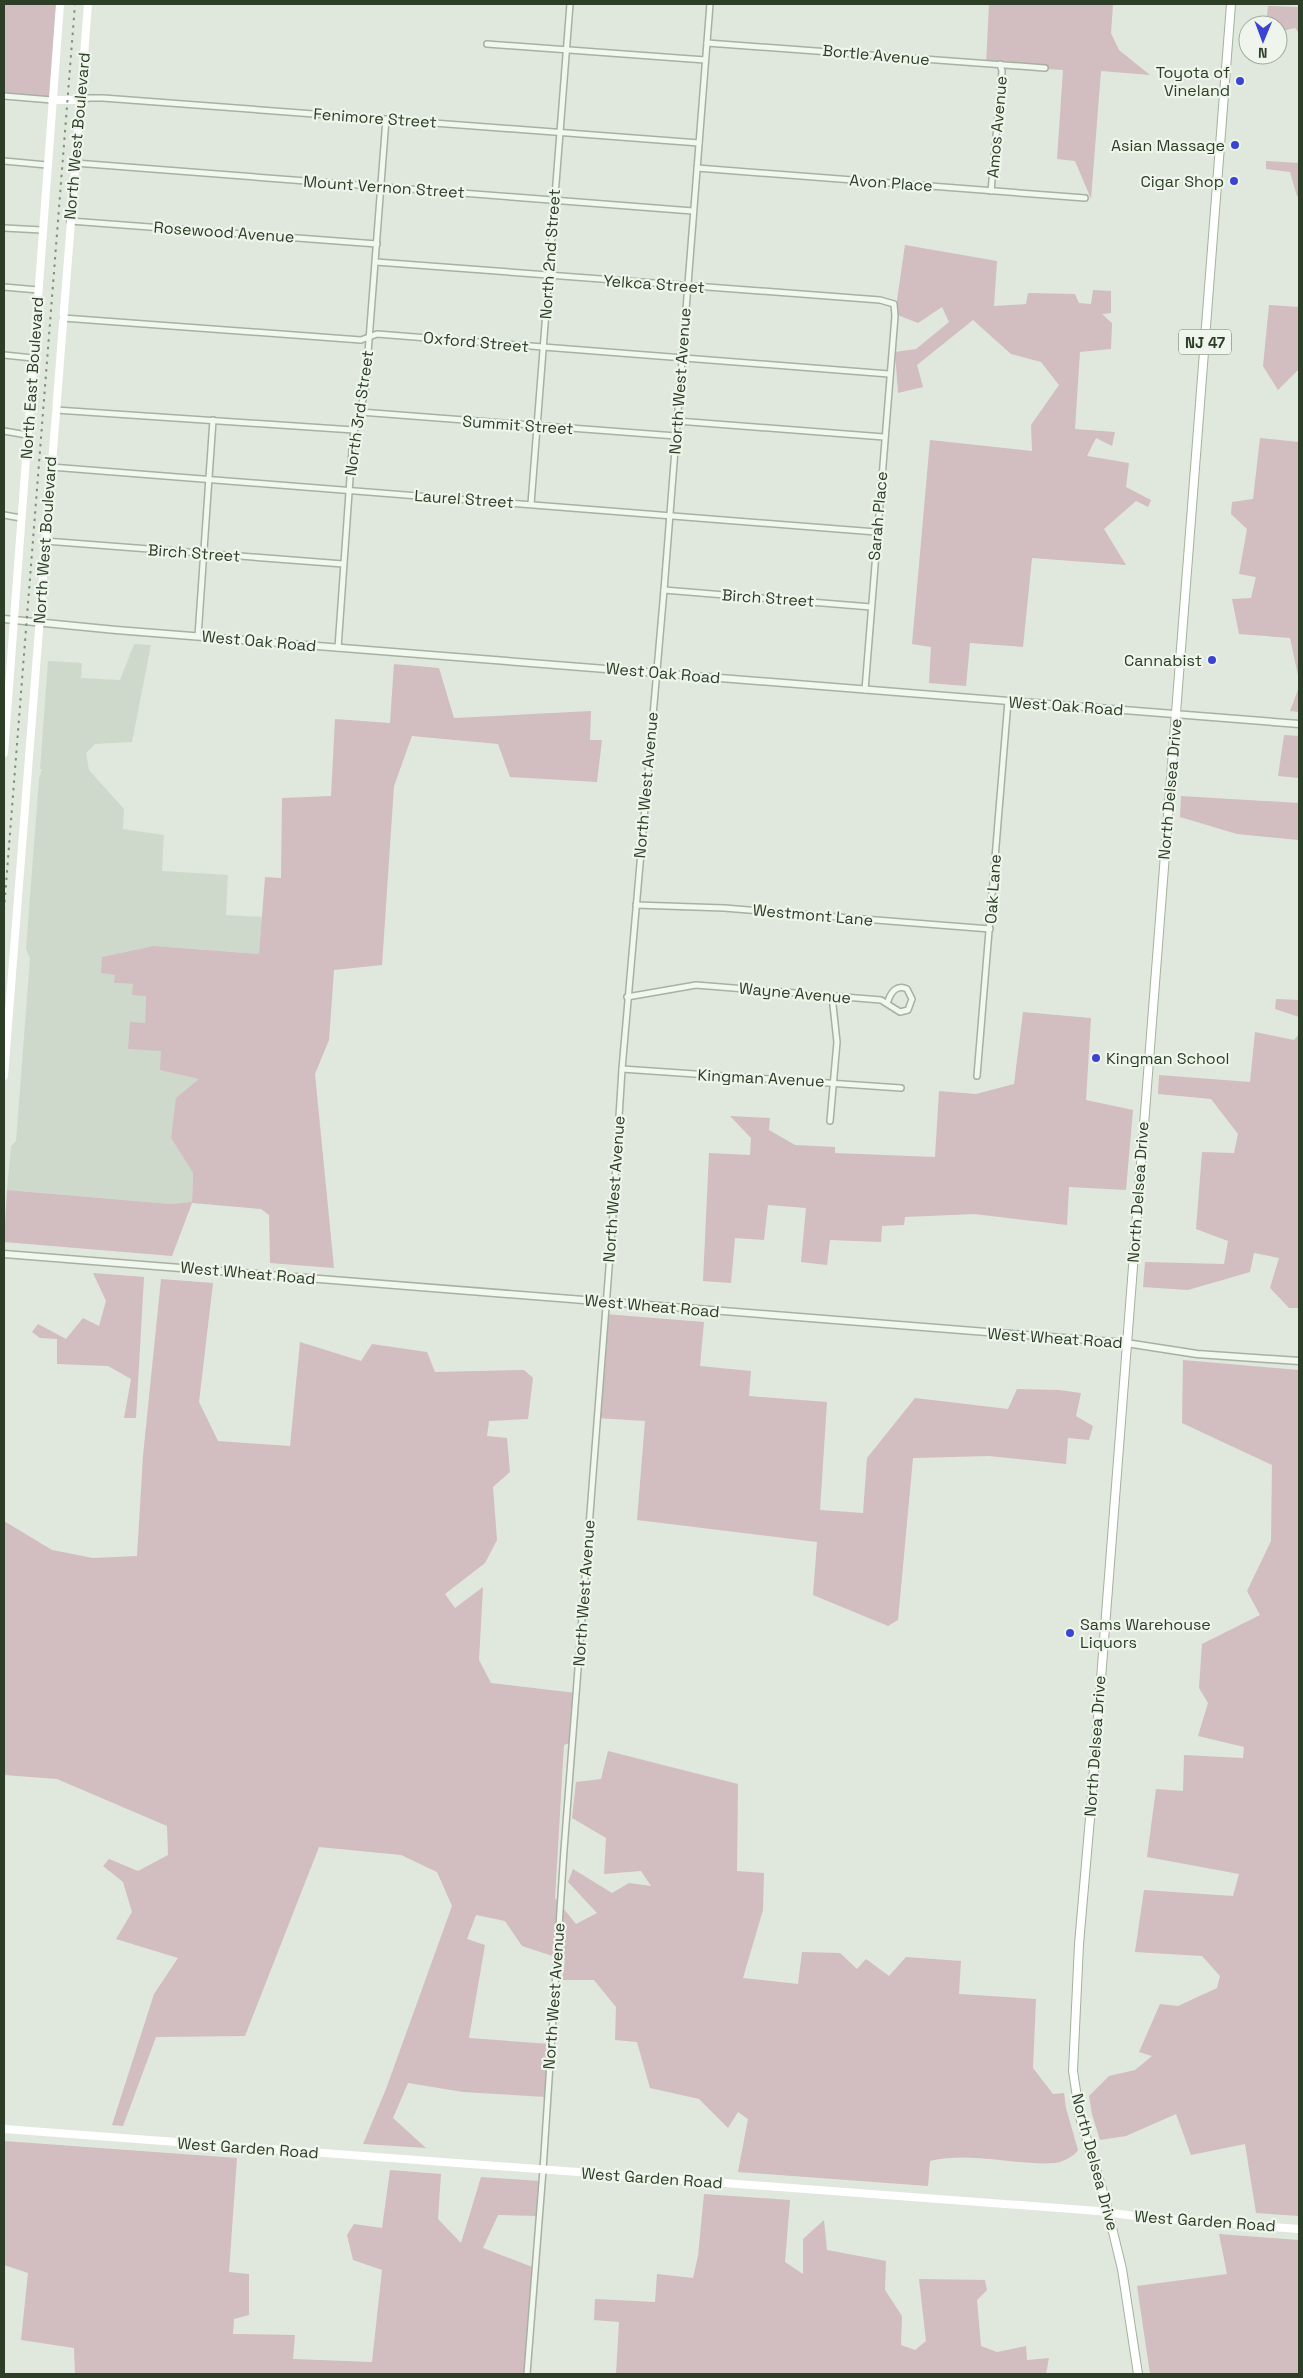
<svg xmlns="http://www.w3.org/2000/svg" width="1303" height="2378" font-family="'Space Grotesk',sans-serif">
	<rect width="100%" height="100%" fill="#e0e7dd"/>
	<path fill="#ced9cb" d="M134,644l17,1 -19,97 -37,2 -9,9 3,17 35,39 -1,20 41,6 -2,36 66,4 -2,40 36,2 -3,37 -105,-8 -39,29v8l18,1 13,12 -1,27 16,28 38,28 -28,59 22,35 -1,30 -21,1 -164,-14 4,-44 5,-5 14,-183 -4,-9 13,-170 3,-10h-2l8,-108 34,2 -1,15 39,2z"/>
	<g fill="#d2bdc1">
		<path d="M4,4h56l-8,96 -48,-4z"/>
		<path d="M989,4h124l-2,29 8,17 31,25 -49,-4 -10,128 -16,-38 -18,-2 6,-89 -77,-5z"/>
		<path d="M1268,6l31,1v26l-4,-5 -17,4v-7h-12z"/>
		<path d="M1266,161l33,2v34l-2,-1 -7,-24 -24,-3z"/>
		<path d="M905,245l92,16 -3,45 32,-2 2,-11 47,1 4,9 12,1 2,-14 18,1v22l-9,1 10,9 -1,26 -31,3 -5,77 40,3 -3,14 -16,-8 -9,18 42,7 -3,24 25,13 -3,7 -12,-6 -32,28 22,36 -94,-7 -9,89 -53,-4 -4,43 -37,-3 2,-36 -19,-3 18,-204 102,11 -1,-26 28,-40 -18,-23 -30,-8 -38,-34 -56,45 6,22 -25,6 -3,-41 21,-3 33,-27 -7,-15 -24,16 -23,-9z"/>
		<path d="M1269,305l30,2v62l-21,21 -15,-24z"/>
		<path d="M1260,438l39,4v238l-9,-42 -51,-4 -7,-35 19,-1 5,-21 -17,-3 8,-45 -16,-15 1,-12 21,-3z"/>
		<path d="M394,664l45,4 15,50 137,-7 -1,29h12l-5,42 -87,-5 -12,-33 -86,-8 -18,50 -12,179 -48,5 -5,70 -14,34 19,194 -64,-5 -1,-48 -8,-6 -69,-6 -20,53 -168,-14 3,-52 164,14 21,-2 1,-29 -22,-35 5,-40 23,-19 -39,-9 1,-19 -33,-2 2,-27 15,1 1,-27 -14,-1 1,-11 -19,-1 1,-8 -14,-2 1,-16 52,-11 105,8 6,-77 16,1 1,-80 49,-2 4,-77 55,4z"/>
		<path d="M1299,687v25l-9,-1z"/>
		<path d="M1284,735l15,1v42l-21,-2z"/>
		<path d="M1181,796l118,7v37l-62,-6 -57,-17z"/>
		<path d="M1276,999l23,1v17l-24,-8z"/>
		<path d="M1023,1012l68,6 -5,82 47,10 -7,80 -57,-3 -2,38 -93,-11 -69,3 -1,8 -22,1 -1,16 -51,-2 -3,25 -26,-3 5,-54 -38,-3 -4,35 -29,-2 -4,45 -28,-2 6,-128 41,2 1,-17 -21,-22 40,2 -1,12 26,15 40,2v6l100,4 4,-66 37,3 38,-10z"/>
		<path d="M1255,1032l39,8 5,-6v274h-10l-19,-20 9,-30 -25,-5 -4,19 -62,18 -45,-3 2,-25 79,2 4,-23 -32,-12 6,-77 32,1 4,-19 -27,-35 -53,-5 1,-19 91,7z"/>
		<path d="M93,1273l51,4 -8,141h-12l7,-39 -23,-13 -51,-2v-25l-17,-1 -8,-6 6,-8 28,15 17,-21 16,8 7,-25z"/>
		<path d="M161,1279l52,4 -14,119 19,39 72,5 10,-104 61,19 11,-17 55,8 8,20 89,-2 9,8 -5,41 -39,2 -2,15 20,2 3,34 -17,15 4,53 -12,23 -40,31 10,14 28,-21 -4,73 12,23 85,10 -4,49 -8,3 -9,153 21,26 21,-11 -29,-31 5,-13 39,24 17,-10 22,3 -10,-15 -37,3 2,-36 -34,-20 4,-36 25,-3 7,-28 130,33 -1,87 27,2 -1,37 -20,68 55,6 4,-32 38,1 17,16 9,-10 23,17 17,-19 55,4 -2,33 77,5 -3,69 20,26 11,-1 2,15 12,42c-3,6 -16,12 -23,13 -42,3 -83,-12 -125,-2l-2,25 -190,-14 10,-53 -10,-7 -10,16 -29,-29 -49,-11 -13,-46 -22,-2 1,-33 -22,-27h-32l3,-20 -43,-14 -17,-25 -29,-6 -9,24 18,6 -16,93 81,6 -4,53 -83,-5 -55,-9 -15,35 33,30 -63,-4 23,-55 66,-183 -15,-34 -36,-17 -82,-8 -74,189 -89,1 -33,89 -11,-1 42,-131 24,-36 -62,-19 16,-27 -9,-30 -20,-16 6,-7 29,12 30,-16 -1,-29 -110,-47 -53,-4v-254l48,29 41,8 44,-2 6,-100z"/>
		<path d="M605,1314l99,8 -4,44 51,5 -2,25 78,6 -7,108 43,3 4,-55 48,-60 93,11 9,-20 42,1 22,3 -5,23 17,10 -4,14 -21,-2 -2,26 -77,-8 -76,2 -15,162 -10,6 -75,-31 4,-53 -180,-22 8,-99 -48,-3z"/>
		<path d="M1183,1360l116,10v846l-43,-3 -11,-69 -54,11 -15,-41 -50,22 -26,4 -8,-26 -3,-18 20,-20 26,-6 17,-14 -13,-4 21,-48 18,2 39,-18 3,-12 -18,-20 -67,-4 9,-62 89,6 6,-22 -92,-17 9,-68 27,2 1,-36 59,3 1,-11 -46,-11 10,-33 -9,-15 3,-44 58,-29 -13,-24 24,-50 1,-76 -90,-42z"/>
		<path d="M4,2141l233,17 -8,114 20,2v41l-15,4 -1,15 62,1 -2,24 79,3 10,-92 -29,-10 -6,-25 7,-11 28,4 8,-58 51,4 -3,45 23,24 20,-66 59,4 -2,35 -40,-1 -15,33 52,20 -9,106h-451l-1,-26 -53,-8 7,-67 -24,-8z"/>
		<path d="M704,2194l86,6 -5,62 18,12v-35l21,-19 3,30 59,11 -1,29 17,26 -1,29 14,5 11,-9 -7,-62 66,1 2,10 -10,10 4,46 16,6 29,-6 1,14 22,-2 -3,16h-430l3,-52 -25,-2 1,-21 60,3 2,-28 36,4 5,-22z"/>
		<path d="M1219,2234l80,6v134h-149l-13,-88 90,-12z"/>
	</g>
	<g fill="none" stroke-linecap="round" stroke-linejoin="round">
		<g stroke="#a6b1a2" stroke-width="8">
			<g id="minor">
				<path d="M707,43l338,25"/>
				<path d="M487,44l218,16"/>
				<path d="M4,96l48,4"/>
				<path d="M81,100l8,-2h14l596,45"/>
				<path d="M4,161l43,4"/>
				<path d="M75,163l618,48"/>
				<path d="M697,168l388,30"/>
				<path d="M991,191l11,-120 -2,-7"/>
				<path d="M70,221l307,23"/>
				<path d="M4,228l38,2"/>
				<path d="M376,262l504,38 14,4 1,12 -30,374"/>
				<path d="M4,287l34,3"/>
				<path d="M63,318l298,22 16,-6 512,40"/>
				<path d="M4,355l29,3"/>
				<path d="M56,410l298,20"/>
				<path d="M360,412l316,24"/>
				<path d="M677,421l207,16"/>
				<path d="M4,431l23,4"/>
				<path d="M51,467l825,65"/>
				<path d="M531,504l39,-500"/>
				<path d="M4,515l17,3"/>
				<path d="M45,541l298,23"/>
				<path d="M664,590l207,17"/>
				<path d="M198,636l15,-216"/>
				<path d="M338,648l15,-212 12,-44 21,-273"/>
				<path d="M636,905l88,3 266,21"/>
				<path d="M627,997l69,-12 185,15 19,12 8,-2 4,-11 -5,-10c-10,-5 -16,3 -19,12"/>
				<path d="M622,1069l279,19"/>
				<path d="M977,1076l31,-375"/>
				<path d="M830,1121l7,-79 -5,-46"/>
				<path d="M527,2374l16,-204 21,-320 48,-621 10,-160 42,-479 46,-586"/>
			</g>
		</g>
		<g stroke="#a6b1a2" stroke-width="9">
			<g id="tertiary">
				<path d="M4,619l112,11 1183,94"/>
				<path d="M4,1254l1122,89 71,11 102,7"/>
			</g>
		</g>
		<g stroke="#a3b39c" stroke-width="10">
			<path id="primary" d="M1138,2374l-16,-105 -17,-70 -25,-82 -7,-46 6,-127 13,-149 139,-1791"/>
		</g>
		<use href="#minor" stroke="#f1f6ef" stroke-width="5"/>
		<use href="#tertiary" stroke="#f1f6ef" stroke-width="6"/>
		<g stroke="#fff" stroke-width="8">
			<path d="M52,100h29"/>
			<path d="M4,753l56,-749"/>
			<path d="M4,1076l84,-1072"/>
			<path d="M4,2129l1094,82 44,6 157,12"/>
		</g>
		<use href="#primary" stroke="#fff" stroke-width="8"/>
		<path stroke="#7d9176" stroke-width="2" stroke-dasharray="2.5 5" stroke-linecap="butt" d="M4,910l71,-906"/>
	</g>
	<g fill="#3b43d3" stroke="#eff5ec" stroke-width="2">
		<circle cx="1240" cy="81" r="5"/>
		<circle cx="1235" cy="145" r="5"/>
		<circle cx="1234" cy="181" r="5"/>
		<circle cx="1212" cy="660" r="5"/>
		<circle cx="1096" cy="1058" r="5"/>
		<circle cx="1070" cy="1633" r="5"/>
	</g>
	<g text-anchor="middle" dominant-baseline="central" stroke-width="4.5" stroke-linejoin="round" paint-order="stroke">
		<rect fill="#eff5ec" stroke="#667561" stroke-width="1" x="1179" y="329.5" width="52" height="25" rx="4"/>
		<g font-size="15" font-weight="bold" fill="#2c3e26">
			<text x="1205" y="342">NJ 47</text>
		</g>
		<g font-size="16" fill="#2c3e26" stroke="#eff5ec">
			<text transform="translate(876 55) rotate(5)">Bortle Avenue</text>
			<text transform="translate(375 118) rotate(4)">Fenimore Street</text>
			<text transform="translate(997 127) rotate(-85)">Amos Avenue</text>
			<text transform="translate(77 136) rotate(-85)">North West Boulevard</text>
			<text transform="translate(891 183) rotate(4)">Avon Place</text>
			<text transform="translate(384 187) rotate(4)">Mount Vernon Street</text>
			<text transform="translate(224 232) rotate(4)">Rosewood Avenue</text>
			<text transform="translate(550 254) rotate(-86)">North 2nd Street</text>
			<text transform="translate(654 284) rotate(4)">Yelkca Street</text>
			<text transform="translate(476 342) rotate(5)">Oxford Street</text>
			<text transform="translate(32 378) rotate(-86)">North East Boulevard</text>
			<text transform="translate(680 381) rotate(-86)">North West Avenue</text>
			<text transform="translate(359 413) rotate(-82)">North 3rd Street</text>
			<text transform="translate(518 425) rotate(4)">Summit Street</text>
			<text transform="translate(464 499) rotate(4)">Laurel Street</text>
			<text transform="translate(878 516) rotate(-85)">Sarah Place</text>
			<text transform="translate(45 540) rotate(-86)">North West Boulevard</text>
			<text transform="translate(194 553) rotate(4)">Birch Street</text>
			<text transform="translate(768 598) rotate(4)">Birch Street</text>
			<text transform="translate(259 641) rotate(5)">West Oak Road</text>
			<text transform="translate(663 673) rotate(5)">West Oak Road</text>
			<text transform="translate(1066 706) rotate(4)">West Oak Road</text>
			<text transform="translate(646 785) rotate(-85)">North West Avenue</text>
			<text transform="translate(1170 789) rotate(-85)">North Delsea Drive</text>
			<text transform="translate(993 889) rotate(-86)">Oak Lane</text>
			<text transform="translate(813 915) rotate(5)">Westmont Lane</text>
			<text transform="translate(795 993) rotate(5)">Wayne Avenue</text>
			<text transform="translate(761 1078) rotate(3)">Kingman Avenue</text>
			<text transform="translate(614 1189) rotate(-86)">North West Avenue</text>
			<text transform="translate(1138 1192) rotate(-86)">North Delsea Drive</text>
			<text transform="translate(248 1273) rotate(5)">West Wheat Road</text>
			<text transform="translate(652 1306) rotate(5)">West Wheat Road</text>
			<text transform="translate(1055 1338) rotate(4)">West Wheat Road</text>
			<text transform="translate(584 1593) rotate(-86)">North West Avenue</text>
			<text transform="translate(1095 1746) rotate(-86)">North Delsea Drive</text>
			<text transform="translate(554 1996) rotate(-86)">North West Avenue</text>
			<text transform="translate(248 2148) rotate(4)">West Garden Road</text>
			<text transform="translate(1095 2162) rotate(75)">North Delsea Drive</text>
			<text transform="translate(652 2178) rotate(4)">West Garden Road</text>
			<text transform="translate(1205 2221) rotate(4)">West Garden Road</text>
		</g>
		<g font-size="16" fill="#2c3e26" stroke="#eff5ec" text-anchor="end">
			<text x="1230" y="72">Toyota of<tspan x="1230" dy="18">Vineland</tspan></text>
			<text x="1225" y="145">Asian Massage</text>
			<text x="1224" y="181">Cigar Shop</text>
			<text x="1202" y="660">Cannabist</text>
			<text x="1106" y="1058" text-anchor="start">Kingman School</text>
			<text x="1080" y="1624" text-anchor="start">Sams Warehouse<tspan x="1080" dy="18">Liquors</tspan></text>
		</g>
	</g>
	<rect width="1303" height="2378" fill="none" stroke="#2c3e26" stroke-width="10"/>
	<g transform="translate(1263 40) rotate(181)"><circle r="24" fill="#eff5ec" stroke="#a1ac9d"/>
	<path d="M0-4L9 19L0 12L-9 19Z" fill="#3b43d3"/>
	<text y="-8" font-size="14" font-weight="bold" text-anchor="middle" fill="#2c3e26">N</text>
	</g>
</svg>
